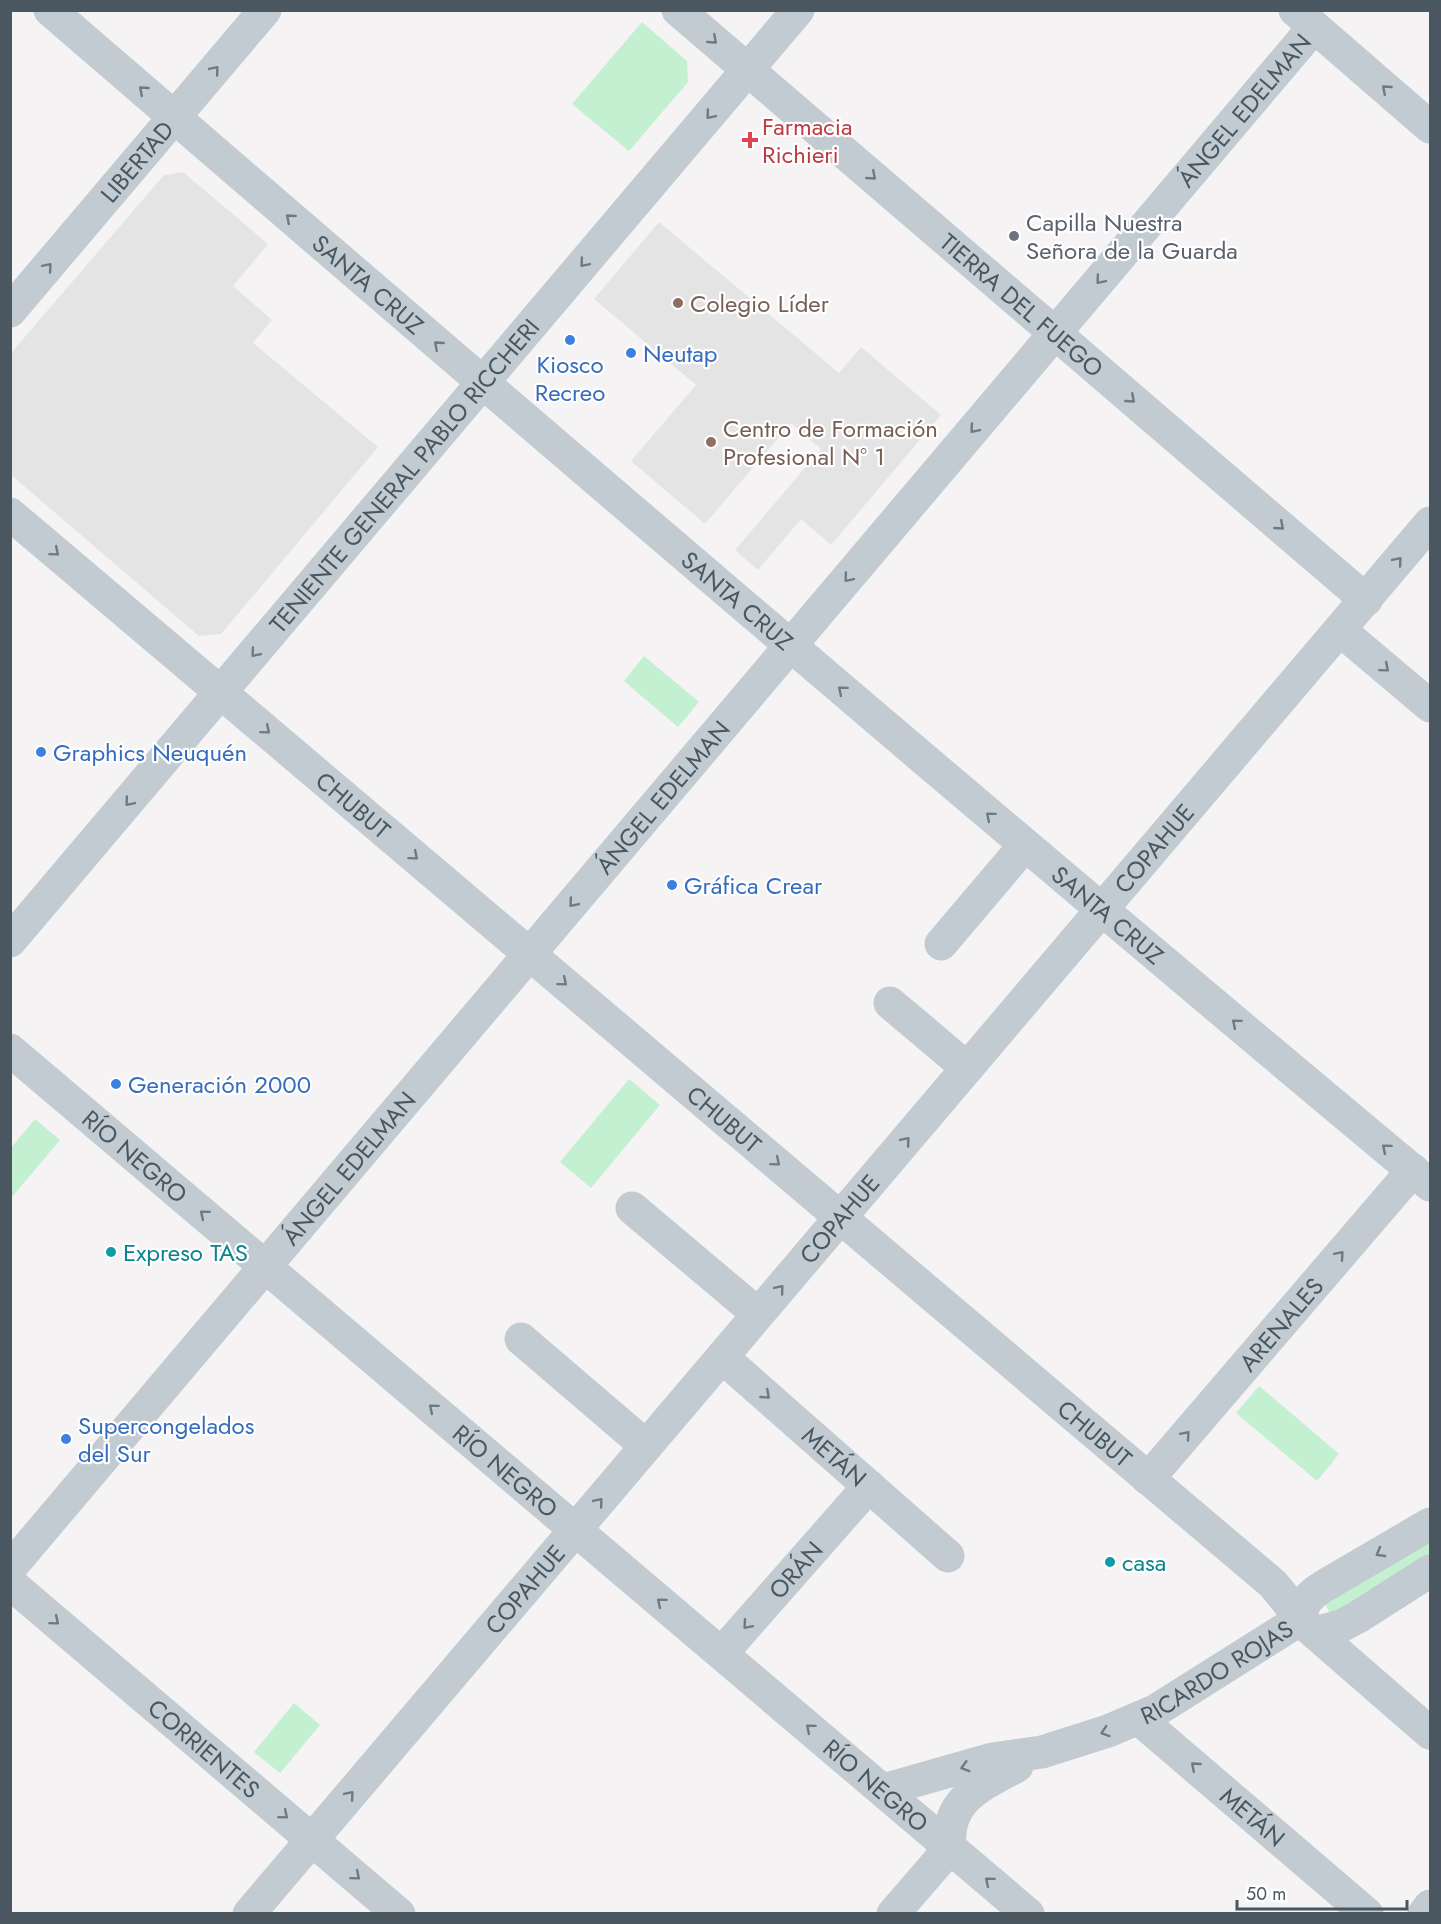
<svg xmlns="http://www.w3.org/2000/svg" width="1441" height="1924" font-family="Jost,sans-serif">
	<rect width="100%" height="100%" fill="#f5f3f3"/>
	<g fill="#e5e4e5">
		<path d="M183,172l85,72 -35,42 39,34 -19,23 125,104 -157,187 -22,2 -189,-162 1,-121 153,-178z"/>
		<path d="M659,222l180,151 22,-26 80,68 -110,130 -30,-26 -43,51 -23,-20 86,-101 -30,-26 -86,101 -74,-63 65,-76 -102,-86z"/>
	</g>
	<g fill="#c3f0d1">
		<path d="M642,22l45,39 1,21 -59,69 -57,-47z"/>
		<path d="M644,656l55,46 -21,25 -54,-46z"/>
		<path d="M629,1079l31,26 -69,83 -31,-26z"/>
		<path d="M35,1119l25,21 -49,58v-50z"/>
		<path d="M1259,1386l80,68 -22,27 -81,-68z"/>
		<path d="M1430,1537v20l-91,57h-9l-5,-11z"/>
		<path d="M294,1703l26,22 -40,48 -26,-21z"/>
	</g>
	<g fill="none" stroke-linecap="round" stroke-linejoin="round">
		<g stroke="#c1cbd1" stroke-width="33">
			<path id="s1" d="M50,10c458,395 916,788 1380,1175"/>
			<path id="s2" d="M678,10l688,590"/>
			<path d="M1295,10l135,117"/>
			<path id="s3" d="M10,311l255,-301"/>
			<path id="s4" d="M10,514l1263,1070 34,42 123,107"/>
			<path d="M1340,630l90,76"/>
			<path id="s5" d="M10,941l788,-931"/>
			<path d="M941,944l84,-99"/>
			<path d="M890,1003l77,65"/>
			<path id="s6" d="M10,1050l1018,864"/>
			<path d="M632,1208l126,106"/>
			<path d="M521,1339l125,107"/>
			<path id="s7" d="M722,1357l226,199"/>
			<path id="s8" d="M1148,1479l265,-309"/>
			<path id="s9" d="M10,1568l1304,-1541"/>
			<path id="s10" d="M10,1583l389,331"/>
			<path d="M1315,1633l26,-7 17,-9 72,-46"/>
			<path id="s11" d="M722,1653l147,-167"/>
			<path id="s12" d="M1139,1719l228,195"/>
			<path id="s13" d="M883,1790l109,-31 50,-7 66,-21 47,-20 146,-92c0,-16 10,-25 23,-33l106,-62"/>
			<path d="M950,1848c-5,-49 31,-62 67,-82"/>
			<path id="s14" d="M249,1914l1181,-1391"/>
			<path d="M893,1914l57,-66"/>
			<path d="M1424,1914l6,-8"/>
		</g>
	</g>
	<defs><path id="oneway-chevron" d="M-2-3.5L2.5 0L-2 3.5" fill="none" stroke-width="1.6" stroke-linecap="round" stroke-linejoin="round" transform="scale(1.5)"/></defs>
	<g stroke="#6e7a82">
		<use href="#oneway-chevron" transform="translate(713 40) rotate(41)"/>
		<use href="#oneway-chevron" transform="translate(215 70) rotate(-50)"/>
		<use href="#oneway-chevron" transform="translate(1386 89) rotate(-139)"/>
		<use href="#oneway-chevron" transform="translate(143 90) rotate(-139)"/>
		<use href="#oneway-chevron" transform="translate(710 115) rotate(130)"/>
		<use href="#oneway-chevron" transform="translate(872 176) rotate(41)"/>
		<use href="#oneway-chevron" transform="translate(290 218) rotate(-139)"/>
		<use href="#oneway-chevron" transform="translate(584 263) rotate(130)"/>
		<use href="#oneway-chevron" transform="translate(48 267) rotate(-50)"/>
		<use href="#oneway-chevron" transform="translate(1100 280) rotate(130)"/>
		<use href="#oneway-chevron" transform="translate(438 345) rotate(-139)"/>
		<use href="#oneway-chevron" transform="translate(1131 399) rotate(41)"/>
		<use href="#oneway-chevron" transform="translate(974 429) rotate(130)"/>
		<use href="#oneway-chevron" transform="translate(1280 526) rotate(41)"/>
		<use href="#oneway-chevron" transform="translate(55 552) rotate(40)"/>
		<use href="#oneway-chevron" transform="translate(1398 561) rotate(-50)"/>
		<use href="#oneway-chevron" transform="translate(848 578) rotate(130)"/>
		<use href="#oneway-chevron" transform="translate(255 653) rotate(130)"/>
		<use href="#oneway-chevron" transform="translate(1385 668) rotate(40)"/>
		<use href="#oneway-chevron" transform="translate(842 690) rotate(-140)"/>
		<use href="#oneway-chevron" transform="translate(266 730) rotate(40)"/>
		<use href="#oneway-chevron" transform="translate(129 802) rotate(130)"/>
		<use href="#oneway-chevron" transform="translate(990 816) rotate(-140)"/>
		<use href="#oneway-chevron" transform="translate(414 856) rotate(40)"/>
		<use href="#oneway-chevron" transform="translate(573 903) rotate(130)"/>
		<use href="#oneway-chevron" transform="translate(563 982) rotate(40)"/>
		<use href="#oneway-chevron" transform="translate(1236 1023) rotate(-140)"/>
		<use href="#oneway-chevron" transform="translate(906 1141) rotate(-50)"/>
		<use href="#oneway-chevron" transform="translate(1386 1148) rotate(-140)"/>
		<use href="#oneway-chevron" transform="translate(776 1162) rotate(40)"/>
		<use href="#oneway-chevron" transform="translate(204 1214) rotate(-140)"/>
		<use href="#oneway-chevron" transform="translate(1340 1255) rotate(-49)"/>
		<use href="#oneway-chevron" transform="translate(780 1289) rotate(-50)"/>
		<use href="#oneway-chevron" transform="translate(766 1395) rotate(41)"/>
		<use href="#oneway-chevron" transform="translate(433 1408) rotate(-140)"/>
		<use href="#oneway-chevron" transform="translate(1186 1435) rotate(-49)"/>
		<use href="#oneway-chevron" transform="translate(599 1502) rotate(-50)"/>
		<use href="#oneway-chevron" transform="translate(1380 1553) rotate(150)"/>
		<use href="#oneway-chevron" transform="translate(661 1602) rotate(-140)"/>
		<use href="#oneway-chevron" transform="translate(55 1621) rotate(40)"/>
		<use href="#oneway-chevron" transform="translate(747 1625) rotate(131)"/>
		<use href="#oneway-chevron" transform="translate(810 1728) rotate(-140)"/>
		<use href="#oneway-chevron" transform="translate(1105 1732) rotate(162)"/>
		<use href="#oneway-chevron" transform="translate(1195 1766) rotate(-139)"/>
		<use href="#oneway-chevron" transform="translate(965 1767) rotate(164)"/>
		<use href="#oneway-chevron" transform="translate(350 1795) rotate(-50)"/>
		<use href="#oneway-chevron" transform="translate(284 1815) rotate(40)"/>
		<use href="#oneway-chevron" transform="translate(356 1876) rotate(40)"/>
		<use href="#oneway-chevron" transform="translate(989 1881) rotate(-140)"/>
	</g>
	<path fill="#e0444e" stroke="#fff" stroke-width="2" d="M747 131h6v6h6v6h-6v6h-6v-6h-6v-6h6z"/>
	<circle fill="#6b7280" stroke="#fff" stroke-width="2" cx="1014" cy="236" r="6"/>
	<g fill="#8d6e63" stroke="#fff" stroke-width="2">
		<circle cx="678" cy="303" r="6"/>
		<circle cx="711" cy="442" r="6"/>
	</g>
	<g fill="#3f7fe0" stroke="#fff" stroke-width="2">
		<circle cx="570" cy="340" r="6"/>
		<circle cx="631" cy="353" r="6"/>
		<circle cx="41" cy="752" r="6"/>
		<circle cx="672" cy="885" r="6"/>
		<circle cx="116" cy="1084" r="6"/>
		<circle cx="66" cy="1439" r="6"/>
	</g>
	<g fill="#0f9aa8" stroke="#fff" stroke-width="2">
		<circle cx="111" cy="1252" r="6"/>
		<circle cx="1110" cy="1562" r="6"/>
	</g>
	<g text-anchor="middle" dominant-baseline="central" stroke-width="4.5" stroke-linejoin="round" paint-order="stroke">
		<g font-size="24" fill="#4a5760" stroke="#fff">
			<text stroke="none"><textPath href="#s9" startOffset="1910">ÁNGEL EDELMAN</textPath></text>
			<text stroke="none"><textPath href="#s3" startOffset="196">LIBERTAD</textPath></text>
			<text stroke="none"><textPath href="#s1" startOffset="420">SANTA CRUZ</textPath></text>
			<text stroke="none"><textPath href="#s2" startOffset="453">TIERRA DEL FUEGO</textPath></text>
			<text stroke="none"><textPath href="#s5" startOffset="610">TENIENTE GENERAL PABLO RICCHERI</textPath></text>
			<text stroke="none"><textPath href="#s1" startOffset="906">SANTA CRUZ</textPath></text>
			<text stroke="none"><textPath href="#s9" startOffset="1010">ÁNGEL EDELMAN</textPath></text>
			<text stroke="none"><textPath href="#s4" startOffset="450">CHUBUT</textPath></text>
			<text stroke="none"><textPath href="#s14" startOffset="1398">COPAHUE</textPath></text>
			<text stroke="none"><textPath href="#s1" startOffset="1392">SANTA CRUZ</textPath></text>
			<text stroke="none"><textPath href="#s4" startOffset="936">CHUBUT</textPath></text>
			<text stroke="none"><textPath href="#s6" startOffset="164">RÍO NEGRO</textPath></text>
			<text stroke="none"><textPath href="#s9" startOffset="524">ÁNGEL EDELMAN</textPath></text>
			<text stroke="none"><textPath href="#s14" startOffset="912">COPAHUE</textPath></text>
			<text stroke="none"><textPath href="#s8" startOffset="204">ARENALES</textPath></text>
			<text stroke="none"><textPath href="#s4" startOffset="1422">CHUBUT</textPath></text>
			<text stroke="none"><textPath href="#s7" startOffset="150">METÁN</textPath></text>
			<text stroke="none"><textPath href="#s6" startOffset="650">RÍO NEGRO</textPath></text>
			<text stroke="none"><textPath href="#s11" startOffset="111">ORÁN</textPath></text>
			<text stroke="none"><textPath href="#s14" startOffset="426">COPAHUE</textPath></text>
			<text stroke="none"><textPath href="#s13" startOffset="357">RICARDO ROJAS</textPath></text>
			<text stroke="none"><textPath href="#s10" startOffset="255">CORRIENTES</textPath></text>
			<text stroke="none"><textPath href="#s6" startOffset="1136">RÍO NEGRO</textPath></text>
			<text stroke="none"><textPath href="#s12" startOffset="150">METÁN</textPath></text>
		</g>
		<g font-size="24" fill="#be3a42" stroke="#fff" text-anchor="start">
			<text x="762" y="126">Farmacia<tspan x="762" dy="28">Richieri</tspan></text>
		</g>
		<g font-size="24" fill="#5b616d" stroke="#fff" text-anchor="start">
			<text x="1026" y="222">Capilla Nuestra<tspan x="1026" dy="28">Señora de la Guarda</tspan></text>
		</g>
		<g font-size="24" fill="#785e54" stroke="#fff" text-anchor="start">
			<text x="690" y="303">Colegio Líder</text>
			<text x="723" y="428">Centro de Formación<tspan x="723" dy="28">Profesional N° 1</tspan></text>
		</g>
		<g font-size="24" fill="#366cbe" stroke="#fff" text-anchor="start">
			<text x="643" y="353">Neutap</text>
			<text x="570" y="364" text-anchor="middle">Kiosco<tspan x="570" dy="28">Recreo</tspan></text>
			<text x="53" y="752">Graphics Neuquén</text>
			<text x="684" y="885">Gráfica Crear</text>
			<text x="128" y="1084">Generación 2000</text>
			<text x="78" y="1425">Supercongelados<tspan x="78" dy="28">del Sur</tspan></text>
		</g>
		<g font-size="24" fill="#0d838f" stroke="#fff" text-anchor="start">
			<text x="123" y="1252">Expreso TAS</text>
			<text x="1122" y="1562">casa</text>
		</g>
	</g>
	<rect width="1441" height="1924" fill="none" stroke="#4a5760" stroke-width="24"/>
	<path d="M1237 1900v9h170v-9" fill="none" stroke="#4a5760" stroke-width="3"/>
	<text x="1246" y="1900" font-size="18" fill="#4a5760" stroke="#ffffff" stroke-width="4.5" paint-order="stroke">50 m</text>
</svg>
